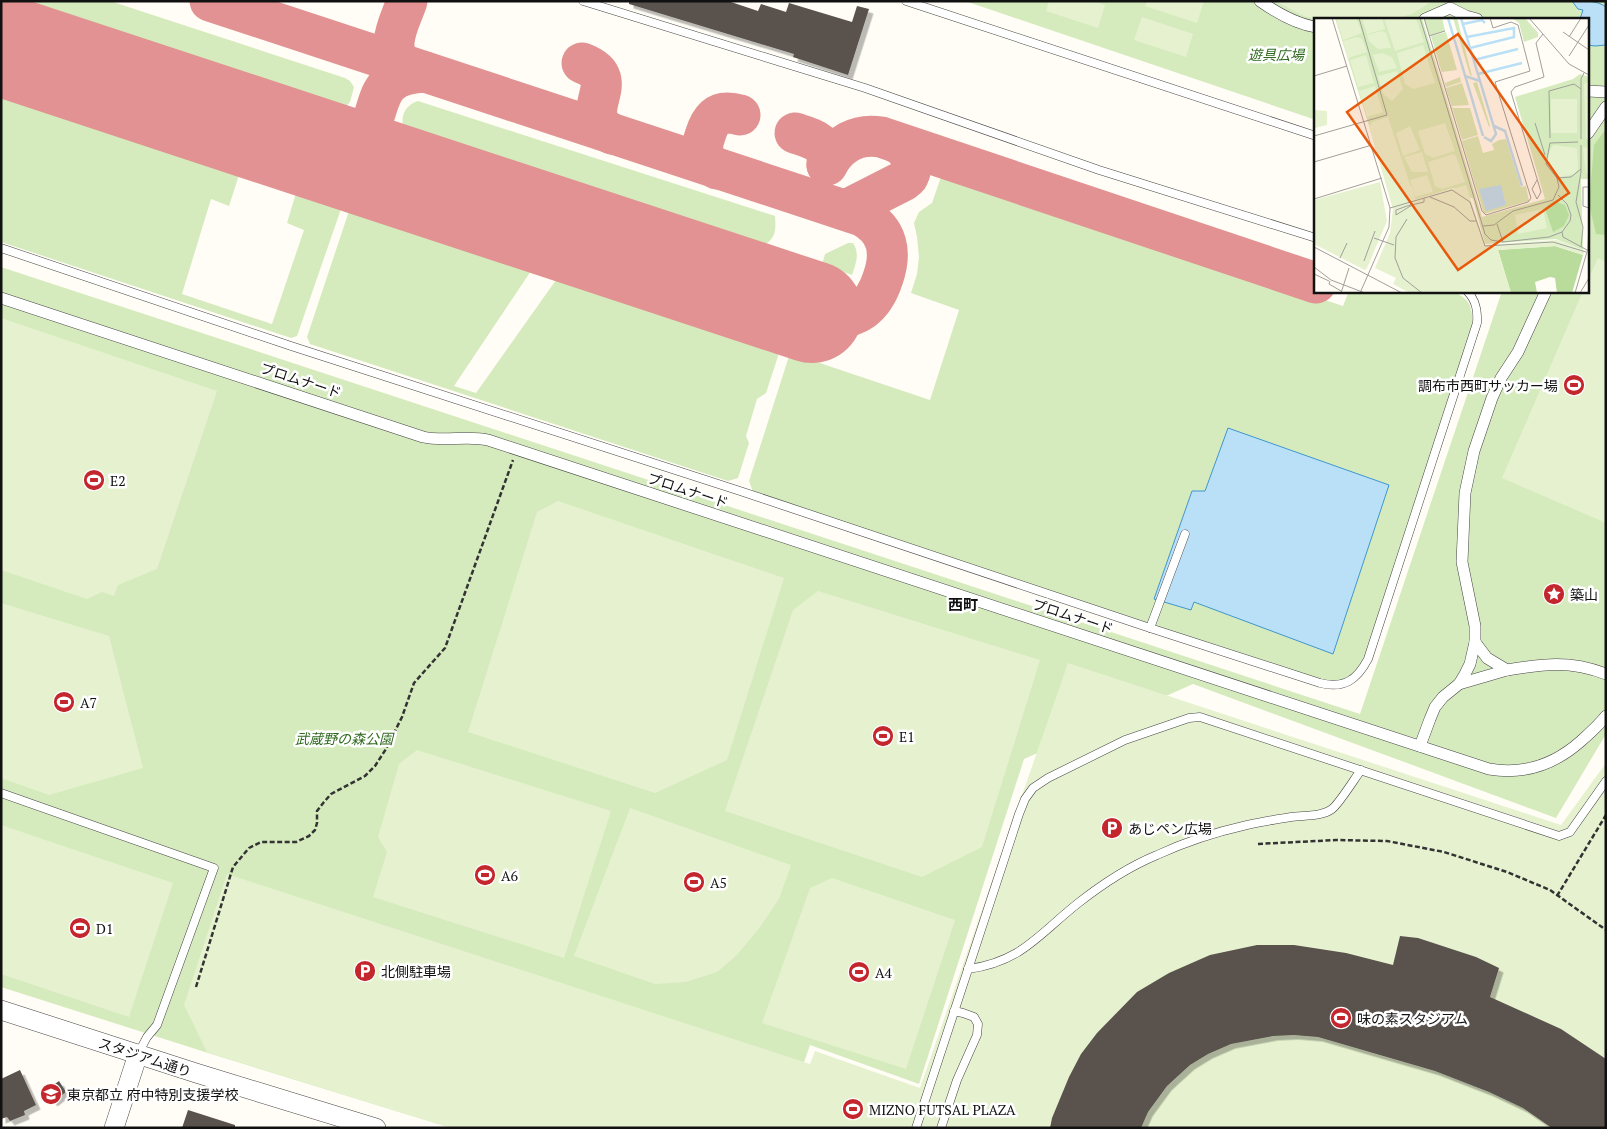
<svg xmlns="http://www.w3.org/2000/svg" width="1607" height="1129" font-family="'PT Serif','Noto Sans JP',serif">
	<defs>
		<filter id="shadow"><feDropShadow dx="4.5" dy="4.5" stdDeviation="0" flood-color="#0004"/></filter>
	</defs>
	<rect width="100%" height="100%" fill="#fffdf5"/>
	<g fill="#d5ebbd">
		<path d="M1,1h109l235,77 5,3 4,6 -4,15 -5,6 -13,2z"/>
		<path d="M965,1h641v733l-50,84 -363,-134 -169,75 -105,325 -109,-39 -29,83h-330l-246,-76 -204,-65v-720l1359,447 142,-423h86v-272h-272v101z"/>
		<path d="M1,98l238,77 -10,31 -18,-7 -29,95 90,30 32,-94 -17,-7 9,-30 45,16 -44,127 -6,2 -290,-96z"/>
		<path d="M418,101l357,115c1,15 1,22 -13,31l-356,-114c-8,-13 -2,-28 12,-32z"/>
		<path d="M942,174l401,132 6,-15h104c17,9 18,13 20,31l-113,351 -30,14 -577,-195 -4,-11 41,-128 140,47 29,-90 -48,-17 6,-19 2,-17 -2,-20 -3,-14 5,-11 13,-9z"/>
		<path d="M351,205l184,60 -81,121 22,7 85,-120 220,74 -15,46 -9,6 -11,37 3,7 -11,35 -10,3 -418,-137 -3,-7z"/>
		<path d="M848,243h5c7,11 3,20 -1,32l-30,-10 3,-11z"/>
	</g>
	<path fill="#b9dc9c" d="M1606,129v106l-10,-1 -7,-30 5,-59z"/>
	<g fill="#e6f2cf">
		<path d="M1049,1h45l11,4 -7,23 -52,-17z"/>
		<path d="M1147,1h57l-7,22 -52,-17z"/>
		<path d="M1275,1h157l-20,13 -20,5h-76l-12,-3z"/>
		<path d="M1142,17l51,17 -7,23 -52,-17z"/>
		<path d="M1598,258l8,4v261l-104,-45 81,-187h5v-11z"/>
		<path d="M1,318l216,73 -60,178 -39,16 -4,11 -12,-4 -15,7 -86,-29z"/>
		<path d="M558,501l226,77 -57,182 -72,33 -187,-61 69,-220z"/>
		<path d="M818,591l222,69 -58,187 -60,30 -197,-66 68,-201z"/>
		<path d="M1,603l108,33 34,132 -94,27 -48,-17z"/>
		<path d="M1068,663l493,162 45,-62v365h-1155l-244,-76 -23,-47 43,-131 583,190 5,-13 105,37z"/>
		<path d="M417,750l194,61 -47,147 -191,-61 14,-45 -9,-15 21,-73z"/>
		<path d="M630,808l161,57 -12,34 -19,28 -23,28 -20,17 -31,10 -31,2 -81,-28z"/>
		<path d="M1,825l172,58 -44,134 -128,-43z"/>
		<path d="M832,878l123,42 -49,149 -144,-46 48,-135z"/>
	</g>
	<g fill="#b9e0f7" stroke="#3f96cf">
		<path d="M1572,1c11,0 25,-1 34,6v38l-11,1 -7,-1v-26h-8l3,-9 -5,-1z"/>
		<path d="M1228,428l161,57 -56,169 -139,-52 -3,8 -37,-11 38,-108h13z"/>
	</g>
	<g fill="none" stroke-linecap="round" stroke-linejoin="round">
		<g stroke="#e29292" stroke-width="41">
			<path d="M210,1l652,215c26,14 30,36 21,62 -9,28 -27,44 -57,38"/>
			<path d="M582,63c46,17 -10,49 30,71"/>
			<path d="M406,66c-24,-15 -6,-44 1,-65"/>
			<path d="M370,126c2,23 11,41 32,51"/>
			<path d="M795,133c18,6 34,9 32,32"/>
			<path d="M320,150c13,-1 26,-1 37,-9 32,-24 6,-66 68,-69"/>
			<path d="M827,165c11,-21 30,-32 54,-28l435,146"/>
			<path d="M717,169c-14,-8 -17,-19 -12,-33 6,-20 14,-27 35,-21"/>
			<path d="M846,210l57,-29 5,-4 2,-5 3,-13 -10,-13 -6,-3"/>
		</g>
		<path stroke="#e29292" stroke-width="102" d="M1,45l811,267"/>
	</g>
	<g fill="#5a524d" filter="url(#shadow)">
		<path d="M629,1h99l30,10 3,-7 25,8 3,-9 63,19 5,-16 12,3 -21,66 -55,-18 1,-3 -165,-50z"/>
		<path d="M1400,936l18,2 58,19 23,11 -9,29 71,32 45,30v69h-54l-29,-20 -34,-16 -54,-21 -117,-34 -24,-2 -21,1 -42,8 -23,10 -18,11 -23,21 -19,26 -7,16h-91l2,-10 17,-41 12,-23 16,-21 40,-41 32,-19 41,-18 47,-10h37l52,8 47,12z"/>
		<path d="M20,1070l16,35 -12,6 1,4 -15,6 -3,-4 -6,2v-40z"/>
		<path d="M59,1081l7,11 -13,10 -8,-11z"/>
		<path d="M188,1110l47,15v3h-53z"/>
	</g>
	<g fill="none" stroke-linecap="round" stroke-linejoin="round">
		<g stroke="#444" stroke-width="9">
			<g id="service">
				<path d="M583,1l282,87 234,82 217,68"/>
				<path d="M906,1l410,135"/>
				<path d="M1,248l290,98 449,145 410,137 170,55c24,6 37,-3 48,-24l109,-336c1,-13 -1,-23 -10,-32"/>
				<path d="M1150,628l35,-94"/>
				<path d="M1,793l213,75 -57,157 -10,12 -9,17"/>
				<path d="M968,969c53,-7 70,-34 109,-65 24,-19 51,-37 80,-49 28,-13 59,-23 90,-30 15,-3 30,-6 44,-8 13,-2 30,0 41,-8 7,-5 23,-31 29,-39"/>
				<path d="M916,1128l103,-314 6,-15 8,-11 15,-10 77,-38 64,-22 11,-1 359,119 11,-4 36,-51"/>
				<path d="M941,1128l16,-48 20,-45 1,-11 -4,-7 -11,-4 -9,-2"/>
			</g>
		</g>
		<g stroke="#444" stroke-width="12">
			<g id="pedestrian">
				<path d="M1260,1c17,12 36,23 56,26"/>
				<path d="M1425,19l25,-11 16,8 11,3"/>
				<path d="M1588,91l18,1"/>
				<path d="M1588,133l18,-26"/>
				<path d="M1,298l422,139c21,5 44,-2 65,3l1001,329c35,6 65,-4 92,-28 9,-8 18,-16 25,-25"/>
				<path d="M1475,642l12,16 20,12c36,-6 63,-10 99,4"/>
				<path d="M1459,684l48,-14"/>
				<path d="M1420,746l10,-27 5,-12 8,-10 16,-13 6,-10 5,-10 5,-22v-16l-13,-64 3,-69 9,-42 18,-53 9,-20 17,-26 28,-61"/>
			</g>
		</g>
		<g stroke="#444" stroke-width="20">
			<g id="tertiary">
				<path d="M1,1010l195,63 180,55"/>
				<path d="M114,1128l24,-74"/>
			</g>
		</g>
		<g stroke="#333" stroke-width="2.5" stroke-dasharray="5 2.5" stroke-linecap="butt">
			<path d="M1258,844l78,-4 51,1 57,11 63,20 43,18 56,40"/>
			<path d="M1557,896l49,-81"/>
			<path d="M196,987l37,-120 16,-19 12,-6h35l13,-6 6,-6 2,-7v-12l7,-9 7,-8 34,-18 10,-10 11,-17 16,-32 12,-34 31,-35 68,-188"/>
		</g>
		<use href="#service" stroke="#fff" stroke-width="8"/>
		<use href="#pedestrian" stroke="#fff" stroke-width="11"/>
		<use href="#tertiary" stroke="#fff" stroke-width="19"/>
	</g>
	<defs>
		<g id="stadium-disc" transform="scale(1.125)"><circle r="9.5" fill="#c4262e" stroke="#fff"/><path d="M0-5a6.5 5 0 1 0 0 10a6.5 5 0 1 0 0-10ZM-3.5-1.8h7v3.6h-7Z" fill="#fff"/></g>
		<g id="sight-disc" transform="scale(1.125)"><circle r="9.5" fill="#c4262e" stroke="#fff"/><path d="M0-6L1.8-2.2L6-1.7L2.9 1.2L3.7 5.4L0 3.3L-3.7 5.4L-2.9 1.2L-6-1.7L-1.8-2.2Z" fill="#fff"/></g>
		<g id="parking-disc" transform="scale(1.125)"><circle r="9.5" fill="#c4262e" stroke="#fff"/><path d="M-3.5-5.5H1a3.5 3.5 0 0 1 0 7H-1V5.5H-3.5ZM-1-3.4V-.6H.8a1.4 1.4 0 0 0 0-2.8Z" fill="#fff"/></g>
		<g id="school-disc" transform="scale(1.125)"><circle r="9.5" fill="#c4262e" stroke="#fff"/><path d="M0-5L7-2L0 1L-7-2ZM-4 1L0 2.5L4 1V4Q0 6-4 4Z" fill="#fff"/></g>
	</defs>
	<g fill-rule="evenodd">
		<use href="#stadium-disc" x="1574" y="385"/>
		<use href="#stadium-disc" x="94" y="480"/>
		<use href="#sight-disc" x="1554" y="594"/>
		<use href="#stadium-disc" x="64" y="702"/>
		<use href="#stadium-disc" x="883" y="736"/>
		<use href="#parking-disc" x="1112" y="828"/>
		<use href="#stadium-disc" x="485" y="875"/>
		<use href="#stadium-disc" x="694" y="882"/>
		<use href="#stadium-disc" x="80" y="928"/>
		<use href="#parking-disc" x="365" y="971"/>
		<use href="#stadium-disc" x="859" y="972"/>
		<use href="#stadium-disc" x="1341" y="1018"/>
		<use href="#school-disc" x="51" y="1094"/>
		<use href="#stadium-disc" x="853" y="1109"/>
	</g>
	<g text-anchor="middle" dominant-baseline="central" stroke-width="5" stroke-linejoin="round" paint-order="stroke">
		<g font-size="14" font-style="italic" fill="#2f6b1f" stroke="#fff">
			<text x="1276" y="54">遊具広場</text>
			<text x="344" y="738">武蔵野の森公園</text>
		</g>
		<g font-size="14" fill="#111" stroke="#fff">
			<text transform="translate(301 380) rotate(18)">プロムナード</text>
			<text transform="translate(688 490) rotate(18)">プロムナード</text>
			<text transform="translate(1073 616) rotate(18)">プロムナード</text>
			<text transform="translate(145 1057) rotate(18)">スタジアム通り</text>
		</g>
		<g font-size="14" fill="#111" stroke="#fff" text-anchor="start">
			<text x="1558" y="385" text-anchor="end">調布市西町サッカー場</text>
			<text x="110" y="480">E2</text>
			<text x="1570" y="594">築山</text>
			<text x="80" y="702">A7</text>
			<text x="899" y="736">E1</text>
			<text x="1128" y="828">あじペン広場</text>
			<text x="501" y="875">A6</text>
			<text x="710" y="882">A5</text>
			<text x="96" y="928">D1</text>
			<text x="381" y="971">北側駐車場</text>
			<text x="875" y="972">A4</text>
			<text x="1357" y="1018">味の素スタジアム</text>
			<text x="67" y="1094">東京都立 府中特別支援学校</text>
			<text x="869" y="1109">MIZNO FUTSAL PLAZA</text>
		</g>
		<g font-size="15" font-weight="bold" fill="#111" stroke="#fff">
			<text x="963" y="604">西町</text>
		</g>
	</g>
	<g transform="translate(1314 18)">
		<rect width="275" height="275" fill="#fffdf5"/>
		<path d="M21,0h87l60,199 63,-18 -30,-102 58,-18 7,-5 9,3v102h-8l2,71 -27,-11 -71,5 -12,-45 -19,-11 -39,12 -4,-14 -21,6zM110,0h18l3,13 -16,5zM139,0h4l15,58 -2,-1zM198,0h13l13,15v4l-14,5 -5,-19zM132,14l11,38 -15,2 3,11 15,-6 1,5 -15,5 -15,-51zM163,64l13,44 -1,1 -16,-44zM148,65l7,22 -17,1 1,2h17l8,27 -16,5 -16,-52zM164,118l5,17 11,-3 -2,-6 7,-4 7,-1 15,48 5,-1 3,15 -45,13 -22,-73z" fill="#d5ebbd"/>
		<path d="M240,183l11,4 4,10 -5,11 -11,6 -8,-24zM241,228l28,9 -11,38h-15l-2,-15 -5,-1 -15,5 2,11h-26l-13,-43z" fill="#b9dc9c"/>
		<path d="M22,0h20l6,15 -19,7zM48,0h20l3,11 -18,5zM70,0h32l8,24 -29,9zM68,13l4,2 5,15 -13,1 -9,-8 -2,-6zM43,19l5,2 5,13 -19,6 -5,-17zM109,27l12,38 -22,6 -8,-5 -8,-31zM68,35l10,4 5,11 -18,4 -6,-17zM52,37l8,28 -16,4 -8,-27zM83,53l6,18 -11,12 -9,-7 -5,-18zM275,63v58h-3l-2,-55zM61,68l8,26 -16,5 -8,-26zM237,81h26v34h-26zM1,92l12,1v14l-12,3zM74,99l27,83 51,-15 19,60 72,-5 28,11 -2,4 -28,-9 -57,4 13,43h-101l-17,-9 3,-6 -21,-10 15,-35 3,-24 -24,-82 3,-5zM131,105l10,28 -22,7 -8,-4 -7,-23zM96,108l10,24 -17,6 -7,-23zM239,127l24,3 1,21 -4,5 -14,3 -9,-6 -5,-11zM275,129v26h-3l-3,-25zM108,134l6,20h-16l-8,-15zM139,136l3,2 9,26 -23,7 -7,-3 -7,-24zM113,157l6,17 -18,5 -5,-17zM66,164l7,39 -20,47 -2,2 -51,-26v-44zM229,191l4,19 -29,6 -3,-19z" fill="#e6f2cf"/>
		<path d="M187,167l5,20 -20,6 -7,-22z" fill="#b9e0f7"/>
		<path fill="none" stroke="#b9e0f7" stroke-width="2.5" d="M134,0l35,118M147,0l35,116 -5,7 -7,-4M149,6l19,-4 3,3M153,19l47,-9v9l-44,11M160,42l44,-11M164,56l44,-11M151,58l15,5M180,108l11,5 17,55"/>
		<path fill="none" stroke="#a09f9a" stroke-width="1" d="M18,0l58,190 -1,19 -29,66M106,0l65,216 6,6 12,2 -6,-18M110,0l58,193 4,4 42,-13 3,-4 -36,-116 35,-11 -12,-46 -7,-3 -18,6 -3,-10M215,0l40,46 20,11M249,14l26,18M115,18l16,-5M255,19l12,-19M255,38l20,-31M0,58l33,-10M221,105l10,32M0,118l73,-21 -28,-97M236,120l-1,-47 25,-7 7,5M267,121v-60l3,-6M267,127v27l-5,30 7,25 -2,20M0,144l58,-17M243,160l14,-1 10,-8M223,162l-5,9 5,10 4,-7 -30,-100 4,-5 29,-10 -8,-34 7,-9M275,169h-6v19l6,2M244,177l9,9 4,11 -1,6 -8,11 1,5 24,13M116,179l24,10 16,14h6M0,181l68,-21M98,187l-16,10v-5l11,-4 17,-4v-4M76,190l62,-18 18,12 15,44 68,-4 33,10M93,201l-11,18 -1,21 8,20 19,15M169,208l11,-1 19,-14 40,-11 6,-13 -2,-9 -11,-14 4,-21 28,-1M60,220l20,7M189,224l46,-5 13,-5M0,229l88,46M274,230l1,-28M26,240l7,-15M50,243l11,-30M0,249l17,13 34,13M0,256l15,7M16,263l-1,3 12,7M27,275l8,-25M261,275l14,-48M266,275l9,-15"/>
		<path fill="#e8590c" fill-opacity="0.15" stroke="#e8590c" stroke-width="2.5" d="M144,16l111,159 -111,77 -111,-158z"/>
		<rect width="275" height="275" fill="none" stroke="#111" stroke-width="2.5"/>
	</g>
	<rect width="1607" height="1129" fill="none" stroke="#111111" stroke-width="5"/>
</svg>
